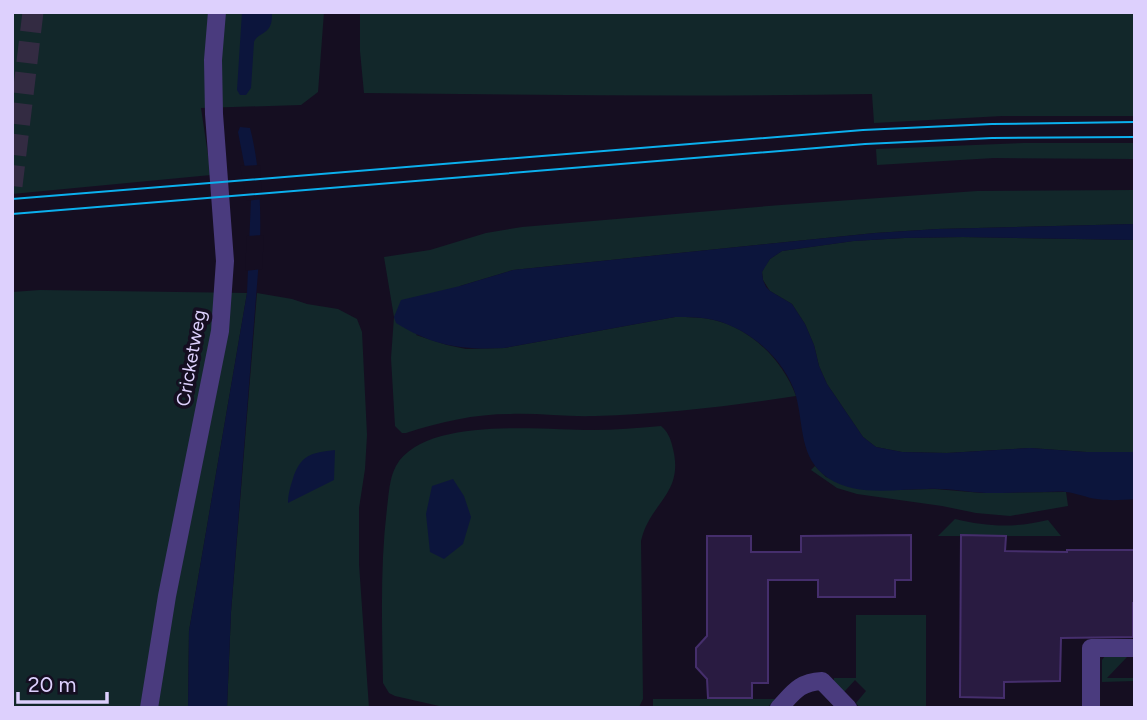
<svg xmlns="http://www.w3.org/2000/svg" width="1147" height="720" font-family="Figtree,sans-serif">
	<rect width="100%" height="100%" fill="#150e21"/>
	<g fill="#12272a">
		<path d="M12,12h312l-6,80 -17,13 -100,3 10,67 -199,19z"/>
		<path d="M360,12h775v104h-133l-128,7 -2,-29c-169,3 -338,1 -508,-1l-4,-42z"/>
		<path d="M1024,143h111v16l-141,-1 -117,7 -1,-16z"/>
		<path d="M1135,190v34l-197,5 -63,4 -362,37 -53,16 -44,49 31,10 19,4 38,-1 171,-31c14,0 26,0 39,3 38,9 69,41 82,76 -65,10 -133,18 -201,20 -28,1 -56,-3 -85,-2 -35,0 -71,8 -104,19h-4l-7,-7 -4,-68 3,-41 -10,-60 46,-7 56,-17 36,-6 259,-22 196,-14z"/>
		<path d="M963,237l172,3v212h-49l-56,-4 -83,5 -45,-1 -26,-5 -13,-10 -36,-53 -8,-18 -5,-21 -9,-21 -13,-20 -22,-13 -7,-11 -1,-8 3,-6 5,-7 12,-8 71,-10 51,-3z"/>
		<path d="M40,290l207,3 -58,338 -1,77h-176v-416z"/>
		<path d="M257,293l35,6 15,5 31,5 19,10 5,13 5,103 -2,34 -6,39v56l10,144h-142l4,-96z"/>
		<path d="M661,426c6,5 9,11 11,19 14,49 -22,56 -31,96l2,158 -4,8 -191,1 -53,-12 -6,-3 -6,-10c-1,-59 -3,-117 4,-175 2,-14 2,-29 9,-42 28,-50 146,-36 196,-36 23,0 46,-2 69,-4z"/>
		<path d="M815,466l11,11 21,9 19,3 23,1 46,-1 47,4 84,-1 2,14 -58,10 -34,-3 -34,-7 -85,-12 -20,-6 -26,-18z"/>
		<path d="M955,519c33,8 60,9 93,1l13,16h-123z"/>
		<path d="M856,615h70v93h-66l-4,-5 10,-12 -11,-11 -11,12 -10,-10v-4h22z"/>
		<path d="M1105,656l22,1 -20,21h28v3l-33,1v-22z"/>
		<path d="M653,699h122l-8,9h-114z"/>
	</g>
	<g fill="#0c153c">
		<path d="M242,12h30c0,5 0,12 -3,16 -5,7 -12,6 -15,14l-3,46 -5,7h-6l-3,-5z"/>
		<path d="M240,127l10,1c10,38 11,80 10,119l-29,365 -4,96h-39l1,-77 58,-338 4,-94 -13,-67z"/>
		<path d="M1135,224v16l-172,-3 -59,1 -50,3 -72,10 -12,8 -8,13 1,8 3,7 4,4 22,13 13,20 9,21 5,21 8,18 36,53 13,10 26,5 45,1 83,-5 56,4h49v47c-13,1 -25,2 -38,0 -10,-1 -20,-6 -31,-7 -7,-1 -14,0 -21,0 -20,0 -40,1 -59,1 -20,-1 -39,-5 -59,-4 -31,0 -71,8 -99,-11 -29,-20 -24,-52 -32,-82 -10,-35 -44,-65 -78,-75 -14,-4 -28,-4 -43,-4l-171,31c-43,2 -71,-2 -108,-25l-2,-6 7,-17 59,-14 53,-16 362,-37 63,-4z"/>
		<path d="M335,450l-1,30 -46,23c0,-10 3,-18 6,-28 9,-22 19,-22 41,-25z"/>
		<path d="M453,479l11,17 7,21 -8,27 -19,15 -14,-7 -4,-38 6,-28z"/>
	</g>
	<g fill="#150e21">
		<path d="M260,165l2,34 -15,2 -7,-35z"/>
		<path d="M264,235l-2,34 -17,2 2,-35z"/>
	</g>
	<g fill="#291b41" stroke="#452e6c" stroke-width="2">
		<path d="M911,535v45h-16v17h-77v-17h-50v103h-16v15h-44l-1,-19 -11,-12v-19l11,-12v-100h44v16h50v-16z"/>
		<path d="M961,535l45,1 -1,15 62,1v-2h68v53h-2v34l-72,1 -1,43 -56,1v16l-44,-1z"/>
	</g>
	<g fill="none" stroke-linecap="round" stroke-linejoin="round">
		<path stroke="#332b42" stroke-width="21" stroke-dasharray="21 10" stroke-linecap="butt" d="M12,186l21,-174"/>
		<g stroke="#4a3b7e" stroke-width="18">
			<path d="M149,708l18,-112 53,-265 5,-70 -11,-147 -1,-54 4,-48"/>
			<path d="M779,708c14,-15 20,-26 43,-27l26,27"/>
			<path d="M1091,708v-60h44"/>
		</g>
		<g stroke="#0bb0ee" stroke-width="2">
			<path d="M12,199l851,-69 129,-6 143,-2"/>
			<path d="M12,214l853,-70 127,-6 143,-1"/>
		</g>
	</g>
	<g text-anchor="middle" dominant-baseline="central" stroke-width="7" stroke-linejoin="round" paint-order="stroke">
		<g font-size="19" fill="#ddd0fd" stroke="#150e21">
			<text transform="translate(191 358) rotate(-80)">Cricketweg</text>
		</g>
	</g>
	<rect width="1147" height="720" fill="none" stroke="#ddd0fd" stroke-width="28"/>
	<path d="M18 692v10h89v-10" fill="none" stroke="#ddd0fd" stroke-width="3.5"/>
	<text x="28" y="692" font-size="21" fill="#ddd0fd" stroke="#150e21" stroke-width="5" paint-order="stroke">20 m</text>
</svg>
